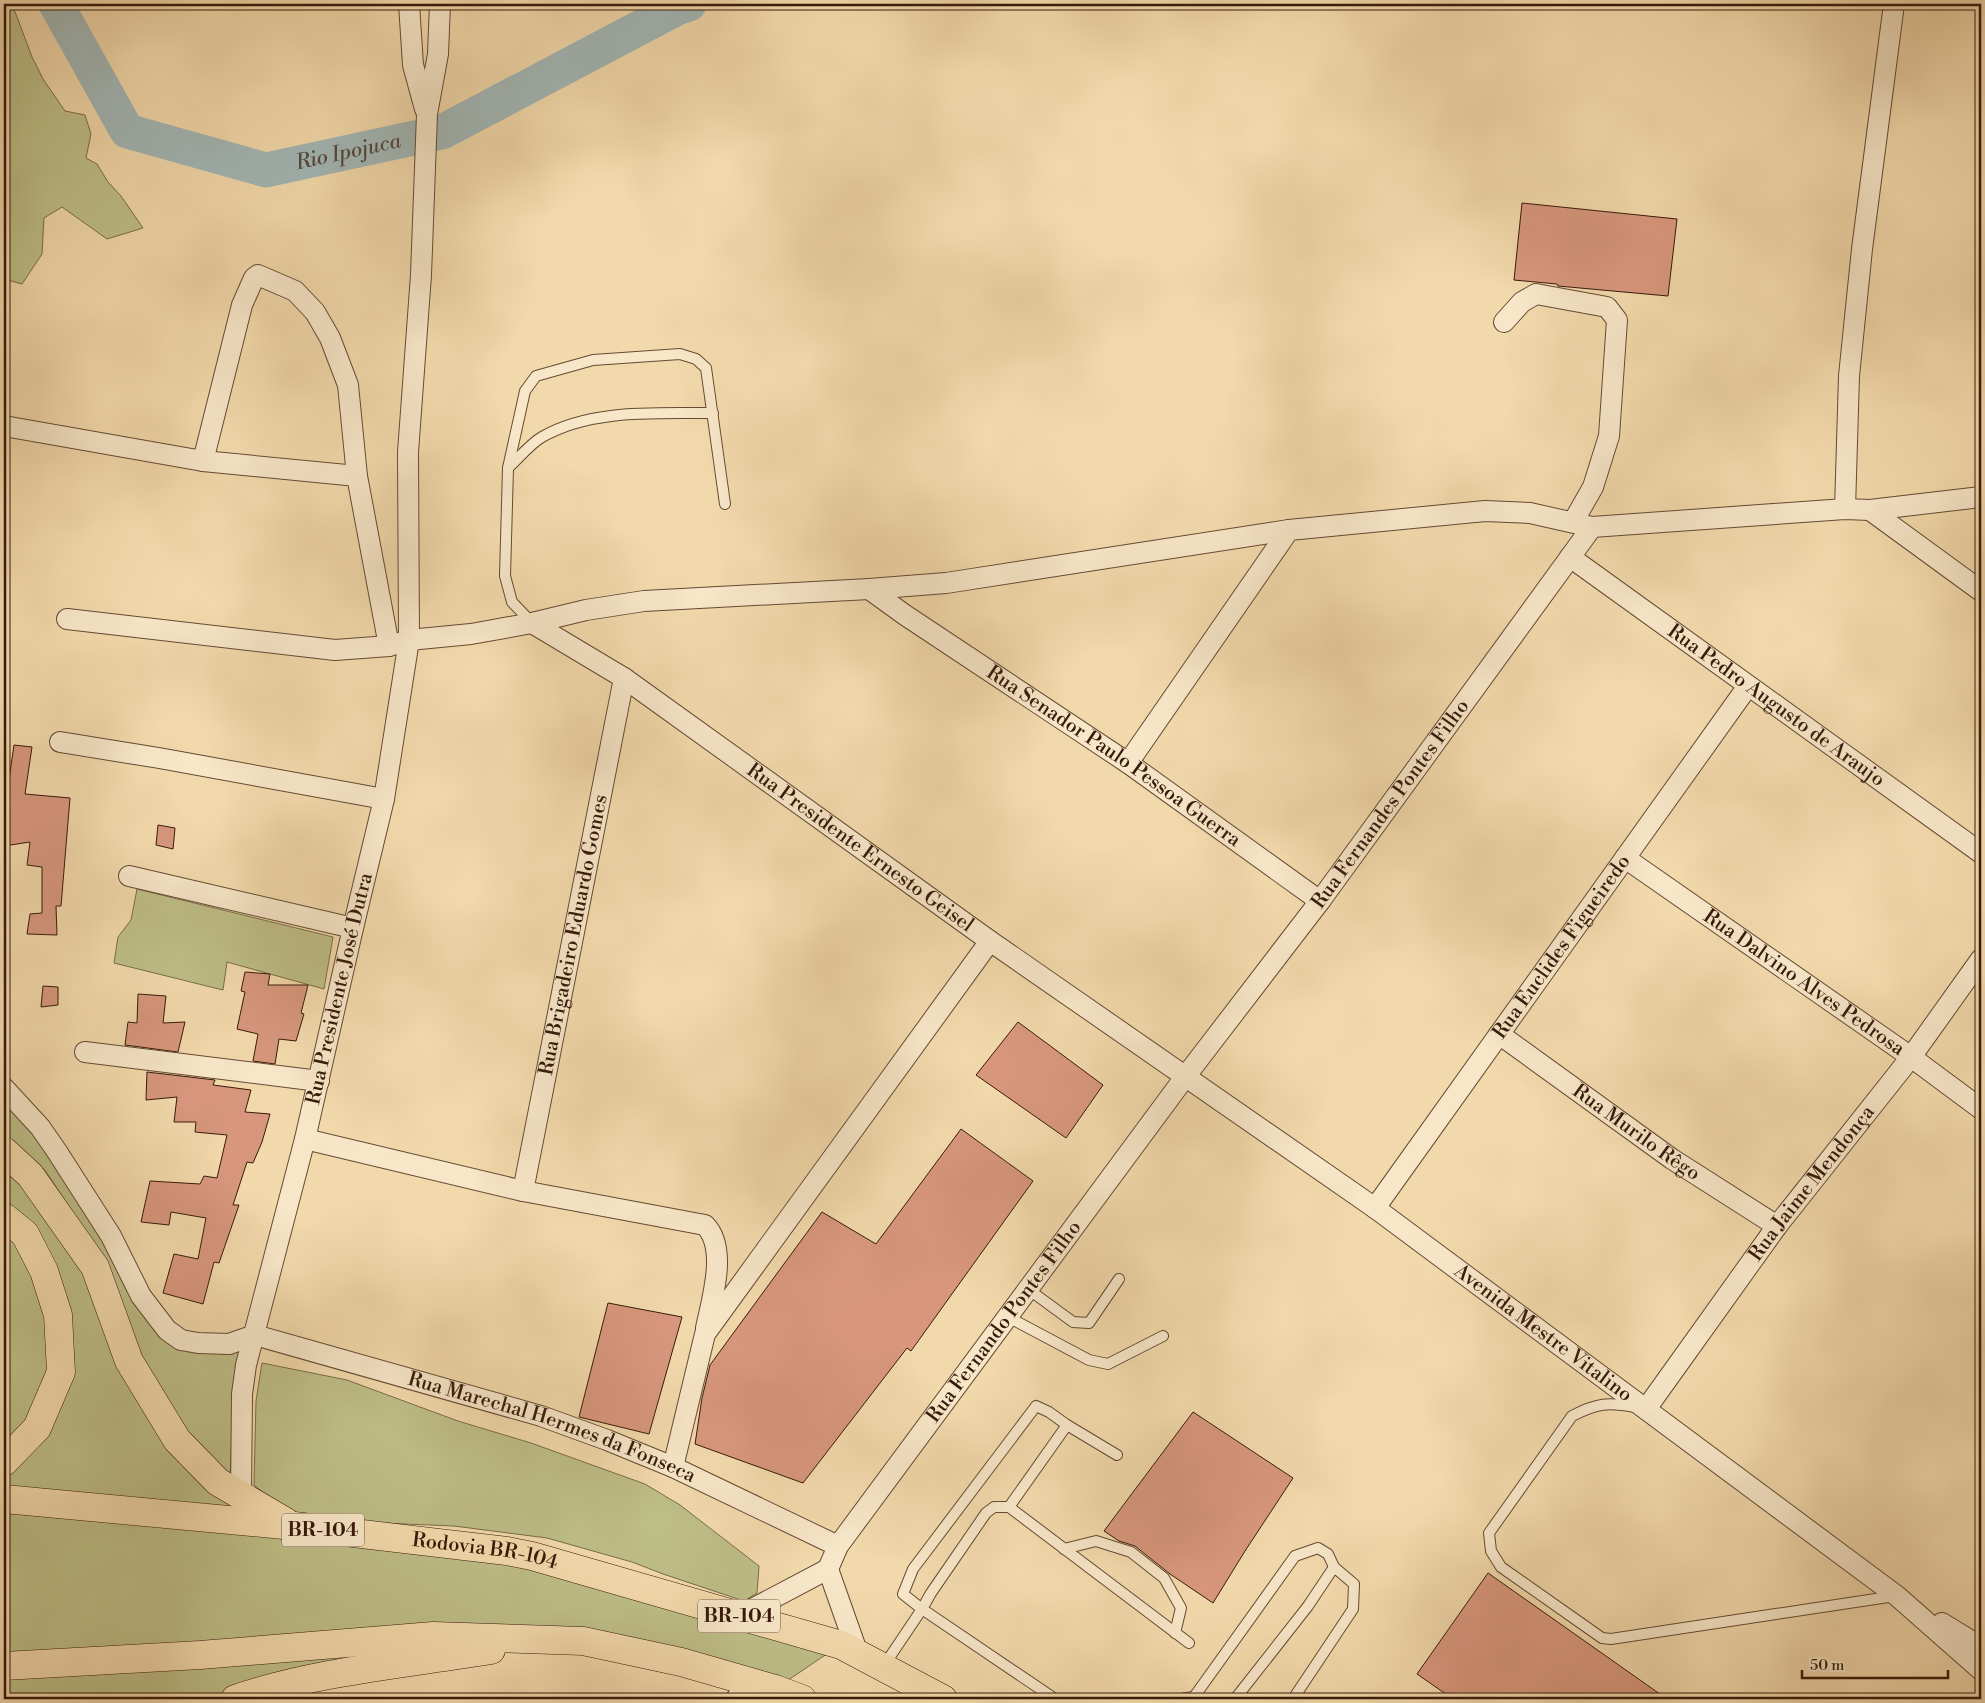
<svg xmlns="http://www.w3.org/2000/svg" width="1985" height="1703" font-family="'Libre Bodoni',serif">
	<rect width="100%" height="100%" fill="#f2d9ab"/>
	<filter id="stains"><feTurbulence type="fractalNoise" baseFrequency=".004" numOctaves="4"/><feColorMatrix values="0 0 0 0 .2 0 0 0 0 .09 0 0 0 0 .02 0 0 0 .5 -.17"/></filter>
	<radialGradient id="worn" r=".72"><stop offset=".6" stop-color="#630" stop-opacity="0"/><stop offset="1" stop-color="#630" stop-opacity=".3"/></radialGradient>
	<g fill="#bebe87" stroke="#7a6c49">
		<path d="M4,4h10v5l18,48 11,22 22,32 20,4 6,19 -5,24 11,6 11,18 13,14 22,32 -36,11 -45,-32 -18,11 -2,36 -20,30 -18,-5z"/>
		<path d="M137,889l196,48 -9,52 -97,-27 -4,28 -109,-27 4,-26 13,-17z"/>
		<path d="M4,1101l26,29 22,28 109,180 62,16 20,-3 -9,34 -4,92 -46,-49 -41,-70 -40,-100 -58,-88 -41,-35z"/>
		<path d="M4,1151l26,24 147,265 115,85 240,31 308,89 -65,44 -221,-49 -319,59h-231z"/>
		<path d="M262,1363l85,17 111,41 73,22 114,41 35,21 79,61 -2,27 -13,8 -81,-27 -31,-12 -85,-24 -93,-12 -96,-4 -59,-8 -23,-11 -22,-18 2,-84z"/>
	</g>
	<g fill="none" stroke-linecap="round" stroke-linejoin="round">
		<path stroke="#a2b7b6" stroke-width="35" id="s1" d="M56,4l71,127 139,39 176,-38 235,-124 12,-4"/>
	</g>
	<g fill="#d8977d" stroke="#361a0b">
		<path d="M1522,203l155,16 -9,77 -110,-10 -1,-2 -43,-4z"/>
		<path d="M14,745l18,2 -7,47 45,4 -9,108h-5l1,29 -30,-1 3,-20 12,-1v-46l-15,-2 3,-23 -26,4v-32z"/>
		<path d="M158,825l17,3 -2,21 -17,-4z"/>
		<path d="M245,972l25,2 -2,11h40l-7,28 3,1 -8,27 -17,-2 -4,25 -22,-3 5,-27 -21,-5 8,-37 -4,-1z"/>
		<path d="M43,986l15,1v18l-17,2z"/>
		<path d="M138,994l28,2 -3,27 22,-1 -7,30 -53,-7 3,-23 9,1z"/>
		<path d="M1018,1022l85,63 -37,53 -90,-63z"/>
		<path d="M147,1072l68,8 -2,5 38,5 -6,22 25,2 -8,28 -9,21 -6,-1 -14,43h6l-20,58 -5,-1 -11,42 -40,-11 11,-39 24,5 8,-41 -35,-6 -2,13 -28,-3 9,-41 50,3 4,-8 13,2 10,-43 -32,-3 1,-10h-22l3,-25 -31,3z"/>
		<path d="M961,1129l72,52 -122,170 -4,-3 -104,135 -108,-39 7,-46 8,-33 112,-153 54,32z"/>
		<path d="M608,1303l74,14 -33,117 -70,-17z"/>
		<path d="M1193,1412l100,66 -48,73 -32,52 -43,-29 -35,-28 -16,-5 -15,-10z"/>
		<path d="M1488,1573l179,126h-214l-36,-25z"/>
	</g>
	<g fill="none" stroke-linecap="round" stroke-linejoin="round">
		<g stroke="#654a33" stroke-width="12">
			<g id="service">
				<path d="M508,468c11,-10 22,-24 34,-31 50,-29 116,-23 171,-24"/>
				<path d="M532,623l-20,-21 -7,-26 3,-108 17,-77 11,-15 57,-16 87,-6 16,5 10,9 19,136"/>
				<path d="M1028,1289l45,33 16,1 30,-44"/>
				<path d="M1008,1317l81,43 19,4 55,-28"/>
				<path d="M1635,1407c-27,-5 -38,-4 -63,9l-83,117 2,18 10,16 101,71 9,1 284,-43"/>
				<path d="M1009,1507l58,-82 50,30"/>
				<path d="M1064,1549l32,-8 35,11 33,26 17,30 -6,25"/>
				<path d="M883,1667l39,-58 -19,-15 10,-25 123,-163 13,6 18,13"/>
				<path d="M1194,1697l101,-141 23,-8 10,6 6,13"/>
				<path d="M1055,1699l-133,-90 9,-16 55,-80 8,-6h15l180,136"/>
				<path d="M1181,1699l13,-2 7,2"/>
				<path d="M1235,1699l73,-93 26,-39 20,17 -1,25 -60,90"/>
			</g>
		</g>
		<g stroke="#654a33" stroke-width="22">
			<g id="minor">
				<path d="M409,4l4,61 12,44"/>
				<path d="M1504,322l18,-20 14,-8 71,13 10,13 -8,116 -16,51 -20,35"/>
				<path d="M4,426l199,35 154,15"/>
				<path d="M203,461l39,-156 12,-27 4,-3 37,16 20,21 15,26 18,47 9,91 32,170"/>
				<path d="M1845,509l4,-133 13,-127 32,-245"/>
				<path d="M1870,510l111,81"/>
				<path id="s2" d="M1570,557l411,296"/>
				<path d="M869,589l77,-6 343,-53"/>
				<path id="s3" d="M67,619l268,31 54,-4 20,-6 62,-6 61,-11 54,-13 58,-9 225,-12 36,26 223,148 192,138"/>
				<path id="s4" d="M532,623l92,55 366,263 385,267 522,388 84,74"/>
				<path d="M60,742l99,16 225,41"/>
				<path d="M1128,763l161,-233 196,-19 45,2 62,14 253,-18 25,1 111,-13"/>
				<path id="s5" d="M1625,858l286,199 70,52"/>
				<path d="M129,876l224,52"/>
				<path id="s6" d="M1499,1034l173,125 105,67"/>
				<path d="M85,1052l234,29"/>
				<path d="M4,1088l36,39 16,23 55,86 30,60 26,34 14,10 17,3 31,1 26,-9"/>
				<path d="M305,1139l218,52 182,34c23,23 7,74 1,103"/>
				<path id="s7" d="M523,1191l101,-513"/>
				<path id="s8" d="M1375,1208l373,-522"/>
				<path id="s9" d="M255,1335l286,81 66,24 66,27 165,79"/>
				<path id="s10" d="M1646,1409l131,-183 134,-169 70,-98"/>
				<path d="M673,1467l32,-133 285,-393"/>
				<path id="s11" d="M241,1495l1,-101 4,-29 59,-226 48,-211 31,-129 25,-159 -1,-188 13,-177 6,-161 11,-60 2,-50"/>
				<path id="s12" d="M828,1569l10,-23 347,-469 135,-176 272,-374"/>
				<path d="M828,1569l30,85"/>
				<path d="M739,1616l89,-47"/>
				<path d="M1942,1623l39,24"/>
				<path d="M736,1699l13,-18"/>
			</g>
		</g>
		<g stroke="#361a0b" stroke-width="29">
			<g id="trunk">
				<path d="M4,1151l26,24 65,92 34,94 48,79 41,42 68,40"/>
				<path d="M4,1217l21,17 19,37 14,44 3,57 -24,56 -33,34"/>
				<path id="s13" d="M4,1499l290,27 213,25 25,5 309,89 102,54"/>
				<path d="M4,1666l196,-11 233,-19 150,5 98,21 94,27 27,10"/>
				<path d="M235,1699c82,-28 171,-35 256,-49"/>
			</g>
		</g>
		<use href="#service" stroke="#f7e6c8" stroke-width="10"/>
		<use href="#minor" stroke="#f7e6c8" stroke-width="20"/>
		<use href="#trunk" stroke="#f2d9ab" stroke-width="28"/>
	</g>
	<g text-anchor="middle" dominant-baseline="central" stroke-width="5" stroke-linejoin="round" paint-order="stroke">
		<g fill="#f7e6c8" stroke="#705744" stroke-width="1">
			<rect x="282" y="1513.5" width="82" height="33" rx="4"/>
			<rect x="698" y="1599.5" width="82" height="33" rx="4"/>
		</g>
		<g font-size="19" font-weight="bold" fill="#361a0b">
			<text x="323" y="1530">BR-104</text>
			<text x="739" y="1616">BR-104</text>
		</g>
		<g font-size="20" fill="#361a0b" stroke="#f7e6c8">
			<text stroke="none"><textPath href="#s2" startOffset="254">Rua Pedro Augusto de Araujo</textPath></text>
			<text stroke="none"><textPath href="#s3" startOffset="1105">Rua Senador Paulo Pessoa Guerra</textPath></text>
			<text stroke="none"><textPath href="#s12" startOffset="950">Rua Fernandes Pontes Filho</textPath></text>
			<text stroke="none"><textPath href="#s4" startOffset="398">Rua Presidente Ernesto Geisel</textPath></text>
			<text stroke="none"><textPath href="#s7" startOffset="261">Rua Brigadeiro Eduardo Gomes</textPath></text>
			<text stroke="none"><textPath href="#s8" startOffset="321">Rua Euclides Figueiredo</textPath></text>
			<text stroke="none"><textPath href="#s5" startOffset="218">Rua Dalvino Alves Pedrosa</textPath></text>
			<text stroke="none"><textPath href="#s11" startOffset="518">Rua Presidente José Dutra</textPath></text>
			<text stroke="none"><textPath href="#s6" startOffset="169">Rua Murilo Rêgo</textPath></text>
			<text stroke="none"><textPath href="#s10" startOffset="280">Rua Jaime Mendonça</textPath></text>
			<text stroke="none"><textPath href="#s12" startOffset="304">Rua Fernando Pontes Filho</textPath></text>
			<text stroke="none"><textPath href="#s4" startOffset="1236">Avenida Mestre Vitalino</textPath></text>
			<text stroke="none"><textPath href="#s9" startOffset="311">Rua Marechal Hermes da Fonseca</textPath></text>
			<text stroke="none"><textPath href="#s13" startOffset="484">Rodovia BR-104</textPath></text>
		</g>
		<g font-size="21" font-style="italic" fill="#56493e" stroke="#f7e6c8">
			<text stroke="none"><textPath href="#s1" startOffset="374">Rio Ipojuca</textPath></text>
		</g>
	</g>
	<rect width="1985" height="1703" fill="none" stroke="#f2d9ab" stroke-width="20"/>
	<rect x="5" y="5" width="1975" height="1693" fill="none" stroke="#361a0b" stroke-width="2.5"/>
	<rect x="10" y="10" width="1965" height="1683" fill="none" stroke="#361a0b"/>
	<path d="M1802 1670v8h146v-8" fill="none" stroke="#361a0b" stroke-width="2.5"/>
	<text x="1810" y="1670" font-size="15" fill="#361a0b" stroke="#f7e6c8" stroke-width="4" paint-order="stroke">50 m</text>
	<rect width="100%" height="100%" filter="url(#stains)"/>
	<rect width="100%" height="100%" fill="url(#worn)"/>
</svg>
